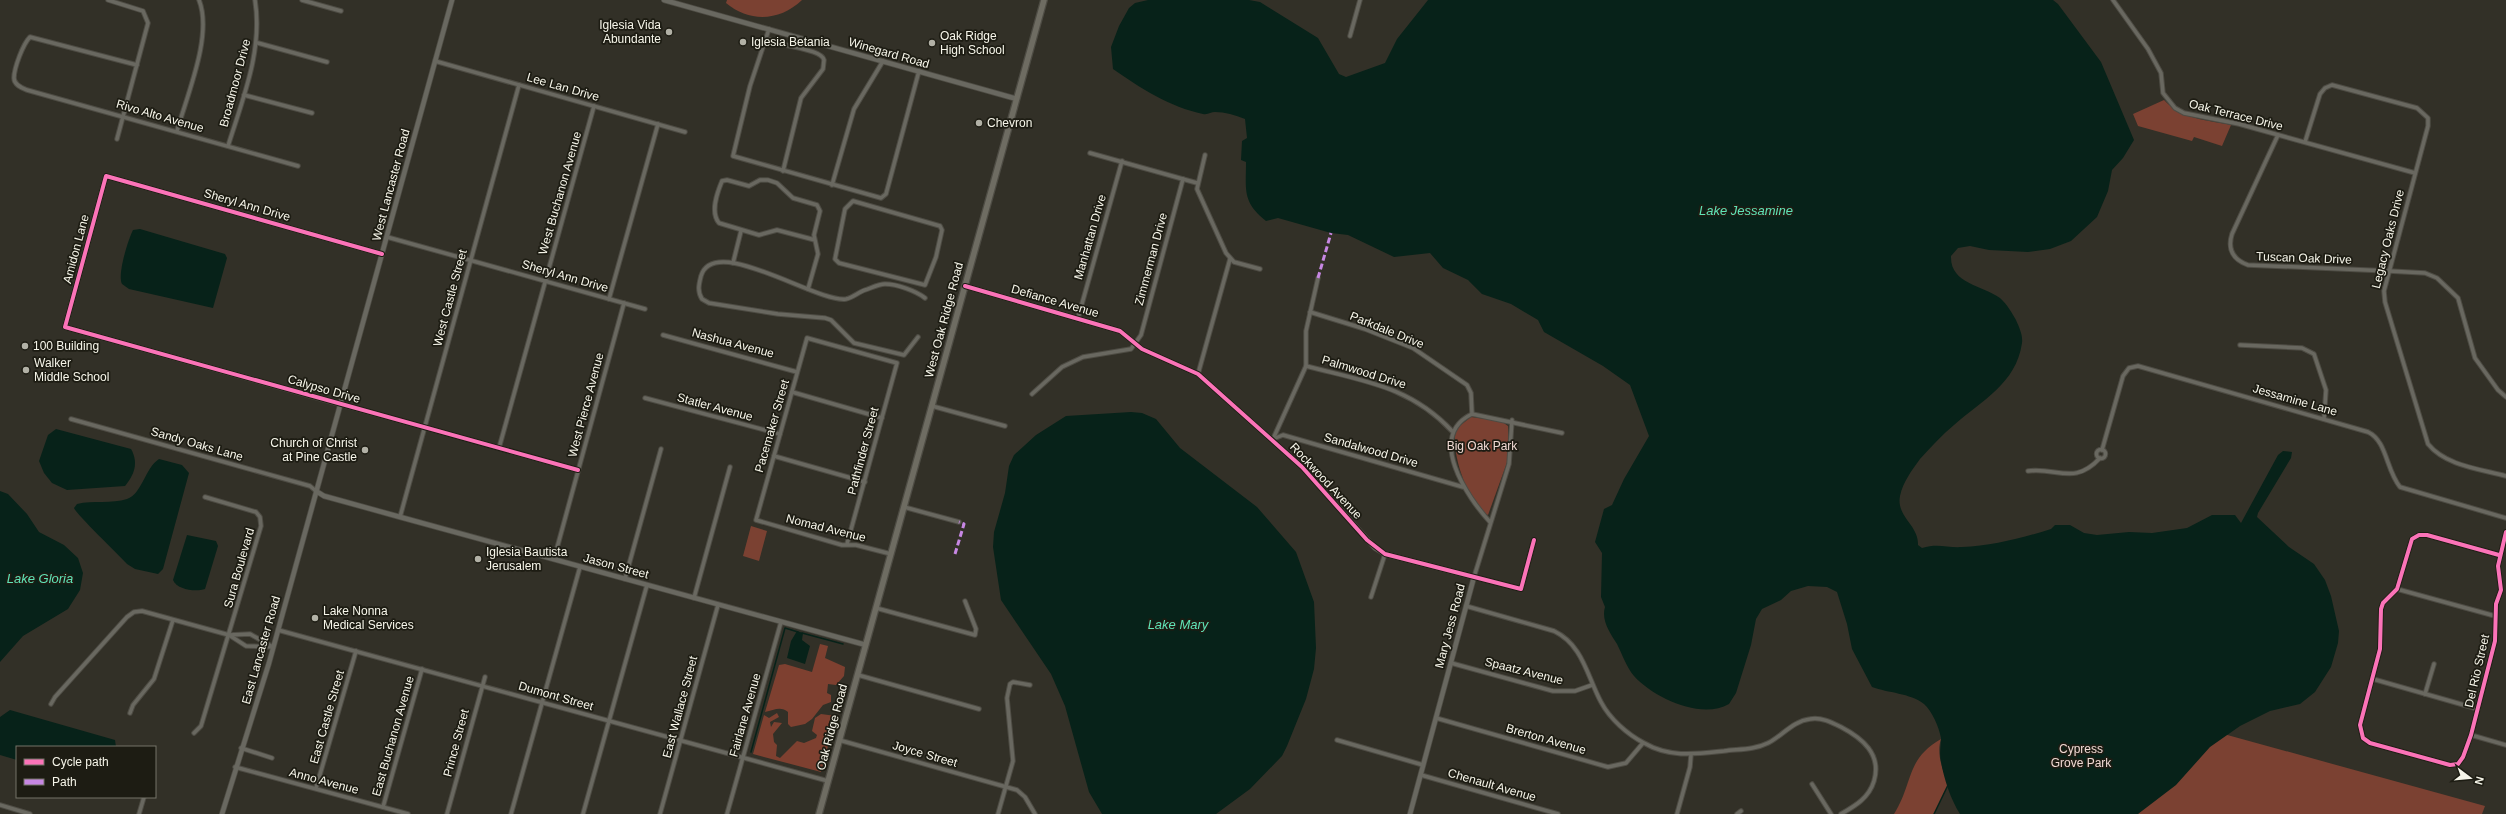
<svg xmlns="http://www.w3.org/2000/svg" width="2506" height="814" font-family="Arial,sans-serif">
	<rect width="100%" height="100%" fill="#323027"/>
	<g fill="#7b4132">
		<path d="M727,0h75c-22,21 -52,23 -76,3z"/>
		<path d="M2164,100c17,19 43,20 67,25l-9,21 -28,-9 -2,4 -54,-15 -5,-12z"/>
		<path d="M1471,417l30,4 7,5 1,31 -21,58c-19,-7 -40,-68 -31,-87z"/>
		<path d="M751,526l16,5 -8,30 -16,-5z"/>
		<path d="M2039,683l446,123 -3,8h-479z"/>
		<path d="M1941,739c-5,15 2,31 7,46l-14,29h-40c20,-32 11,-54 47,-75z"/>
	</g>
	<g fill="#7e4030">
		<path d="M820,644l8,2 -3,12 20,9 -1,9 -8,9 -8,-1 -1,9 4,2v7l-8,3 -11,14 -7,5 -14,3 -3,-3v-12c-7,-6 -14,-2 -23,0l14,-47 6,-1 27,8z"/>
		<path d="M777,713l2,4 -9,5 1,5 3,-5 8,1 -9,11 1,8 3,3 -1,11 4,2 17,-17 7,2 12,-5 1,-3 -5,-4 3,-13 6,-4 15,2 -15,56 -68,-18 11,-39 5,3z"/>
	</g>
	<g fill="#072219">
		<path d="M1148,0h101l11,2 58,36 21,36 7,3 39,-14 12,-24 31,-39h625l5,4 43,58 33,78 -11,18 -11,12 -4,21 -11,26 -26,24 -21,8 -22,3 -39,-2 -19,-4 -12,2 -7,8c-1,28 31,29 49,42 7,6 12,15 16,22 3,7 7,15 6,23 -6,41 -40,57 -68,82 -12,10 -23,22 -34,34 -8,11 -17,23 -20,37 -4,21 19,29 18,49l4,3c16,-5 25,0 40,-1 30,-1 60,-9 89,-18l4,-4h15l14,8 13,2 32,-3 23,1 35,-5 25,-13h23l6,8 37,-68 5,-4 9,1 -1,6 -33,55 -1,4 32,30 25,17 11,16 6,16 8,35 -1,12 -7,24 -16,25 -15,12 -30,7 -30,15 -30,21 -34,38 -38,29h-178c-9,-14 -16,-35 -19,-52 -2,-8 0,-17 0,-24 -2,-11 -9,-27 -17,-34 -14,-11 -36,-11 -52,-17l-20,-38 -5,-25 -10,-32 -10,-5 -19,-1 -17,5 -10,9 -19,9 -6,10 -5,26 -15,48 -7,11c-28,16 -75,-6 -95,-28 -7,-8 -12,-22 -17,-32 -7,-11 -16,-24 -12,-37l-4,-10 1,-44 -7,-11 9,-33 8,-4 12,-26 25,-43 -19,-51 -27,-19 -59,-34 -6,-12 -27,-16 -29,-10 -14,-14 -25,-12 -13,-15 -36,4 -46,-22 -17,-2 -53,-15 -12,3c-24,-19 -20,-31 -20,-59l-5,-2 1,-19 5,-3 -2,-19c-10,-4 -20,-7 -30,-7 -4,0 -7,3 -12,2 -33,-7 -63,-26 -90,-45l-2,-22 8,-21 10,-18 6,-5z"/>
		<path d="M140,229l85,25 2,4 -14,50 -84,-19 -7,-5c-5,-9 6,-44 11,-54z"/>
		<path d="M1131,412l11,1 14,6 24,29 77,59 39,45 18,50 2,46 -2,21 -8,30 -19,47 -5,10 -32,33 -34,25h-114l-13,-22 -24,-86 -14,-32 -50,-74 -8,-53 1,-15 11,-39 4,-27 5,-11 22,-20 30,-19z"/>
		<path d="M56,429l75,20c8,14 3,26 -6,37l-58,4 -15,-7 -8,-10 -5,-12 9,-26z"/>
		<path d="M159,459l23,6 7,8 -26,96 -5,5 -23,-5 -8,-5c-9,-10 -50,-49 -53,-56l3,-4c16,-4 35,0 50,-5 15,-5 18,-31 32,-40z"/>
		<path d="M0,491l8,3 19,20 12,18 25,13 14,13 5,15 -3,17 -12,19 -45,27 -23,26z"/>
		<path d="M187,535l29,6 2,5 -13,43c-9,3 -28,1 -32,-9z"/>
		<path d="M797,631l6,2 -1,7 8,6 -5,18 -18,-6 4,-17z"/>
		<path d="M10,710l105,30 1,7h-99v13l-17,-5v-38z"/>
	</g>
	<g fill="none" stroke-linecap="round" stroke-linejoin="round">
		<g stroke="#072219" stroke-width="1.5">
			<path d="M802,633l41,11"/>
			<path d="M751,752l34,-124 13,4"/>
			<path d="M1934,814l14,-29"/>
		</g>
		<g stroke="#4e4c44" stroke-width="5.5">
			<g id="minor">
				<path d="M108,0l35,11 5,12 -31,116"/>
				<path d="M302,0l39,11"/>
				<path d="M2113,0l35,49 13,24 2,20 12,15 9,5 55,11 176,49"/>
				<path d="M769,29l-19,57 -17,70 148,42 5,-4 33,-123"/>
				<path d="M1350,36l10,-36"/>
				<path d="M766,38c12,9 55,10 58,22l-1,9 -22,29 -18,73"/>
				<path d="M258,43l69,19"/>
				<path d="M435,61l250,71"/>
				<path d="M137,65l-107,-28c-7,7 -16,31 -16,41 0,7 8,10 13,12l271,76"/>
				<path d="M244,95l68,18"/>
				<path d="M177,131c10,-36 36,-96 22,-131"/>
				<path d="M2278,135l-46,99c-5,16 2,26 16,31l141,6 36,2 12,5 21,20 17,60 23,32 8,7"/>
				<path d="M2305,142l15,-48 5,-6 7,-3 85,23 11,10v8l-44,165 1,11 43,142c18,22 52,25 78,32"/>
				<path d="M228,146c15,-48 35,-96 27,-146"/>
				<path d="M1090,153l107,30"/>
				<path d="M1205,155l-8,34 29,64 8,9 26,7"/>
				<path d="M832,185l22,-76 29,-48"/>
				<path d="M853,201l87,25 2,4 -6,27 -11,28 -86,-22 -4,-4 10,-50z"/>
				<path d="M387,237l258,72"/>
				<path d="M733,263l8,-32"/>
				<path d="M808,289l10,-35 -4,-19 6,-24 -3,-6 -24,-7 -16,-15 -9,-3h-8l-11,6 -22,-6 -5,1c-5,12 -12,31 -3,42l40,12 18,-5 38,10"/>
				<path d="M609,299l49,-175"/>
				<path d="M1310,312l55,17 48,19 54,37 4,8 1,21"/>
				<path d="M1078,318l44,-157"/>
				<path d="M663,335l134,37"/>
				<path d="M918,337l-14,18 -50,-12 -23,-23 -6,-2 -47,-4 -69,-11 -7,-4c-5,-8 -3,-15 -1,-23 13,-43 115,27 145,23 6,-1 13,-7 19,-9 6,-2 14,-6 20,-6 12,0 31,7 40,14"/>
				<path d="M2240,345l62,3 12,6 12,36 -2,29"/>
				<path d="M1306,366c57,15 104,20 146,65"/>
				<path d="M1198,374l32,-115"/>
				<path d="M792,392l90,26"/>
				<path d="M1032,394l30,-27 21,-10 48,-8 10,-14 42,-156"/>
				<path d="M645,398l135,36"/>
				<path d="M340,404l238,66"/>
				<path d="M932,406l73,20"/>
				<path d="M71,419l239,67 6,5"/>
				<path d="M1512,420l-3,44 -35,113 47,12 13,-49"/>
				<path d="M1273,439l10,-4 180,52"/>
				<path d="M1273,439l33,-73v-35l12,-53"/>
				<path d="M499,448l95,-342"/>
				<circle cx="2101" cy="454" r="4.5"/>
				<path d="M2102,450l21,-74 6,-8 9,-2 230,66c19,9 18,38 32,55l106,31"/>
				<path d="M774,456l91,26"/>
				<path d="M2028,471c30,-4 46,15 72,-13"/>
				<path d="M904,507l55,15"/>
				<path d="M400,517l119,-432"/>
				<path d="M1490,522c-23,-25 -64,-86 -18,-108l90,19"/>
				<path d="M847,544l50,-181 -90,-25 -51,182 86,25h14l35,9"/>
				<path d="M2499,555l-72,-20h-8l-7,4 -15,50 -14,14 -2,6 -1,40 -20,76 3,13 7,5 80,22 8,-1 5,-7 8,-22 24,-94 1,-37 5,-14 -3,-24 8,-34"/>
				<path d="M554,559l70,-256"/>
				<path d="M625,579l36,-130"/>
				<path d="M2397,589l98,27"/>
				<path d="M1371,597l14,-43"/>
				<path d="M694,598l36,-131"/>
				<path d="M1466,606l88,25c29,14 33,45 47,71 9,17 26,32 43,41 26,15 52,11 80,8 15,-2 30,-1 44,-8 14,-7 25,-22 42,-24 11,-2 21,3 31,8 21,11 41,27 33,54 -5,17 -19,25 -33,33"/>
				<path d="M876,608l99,27 1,-6 -11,-28"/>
				<path d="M278,630l550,151"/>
				<path d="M229,635l21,-1 21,12"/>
				<path d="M1451,663l102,28h22l17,-6"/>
				<path d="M858,675l121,34"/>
				<path d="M2373,679l105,30"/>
				<path d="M2425,694l9,-30"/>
				<path d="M51,704l4,-7 72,-80 7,-5 8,-1 87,24 17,11 27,1"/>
				<path d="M130,713l3,-8 21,-26 19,-59"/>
				<path d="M1436,718l172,49 18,-4 17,-20"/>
				<path d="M194,733l7,-7 60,-200 -1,-9 -4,-5 -51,-15"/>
				<path d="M2471,735l35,10"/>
				<path d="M839,740l178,50 8,7 10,17"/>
				<path d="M1337,740l86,25"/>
				<path d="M241,748l31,10"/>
				<path d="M235,767l173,47"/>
				<path d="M1421,775l137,39"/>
				<path d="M1812,784l19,30"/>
				<path d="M316,788l40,-137"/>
				<path d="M0,805l30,9"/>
				<path d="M383,807l39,-138"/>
				<path d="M139,814l5,-17"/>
				<path d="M447,814l38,-137"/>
				<path d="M511,814l69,-247"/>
				<path d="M583,814l64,-229"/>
				<path d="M660,814l58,-209"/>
				<path d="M727,814l54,-192"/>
				<path d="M998,814l15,-53 -6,-63 3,-14 3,-2 17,3"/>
				<path d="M1677,814l13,-47 1,-12"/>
				<path d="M1737,814l4,-3"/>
			</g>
		</g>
		<g stroke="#4e4c44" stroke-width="6">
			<g id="tertiary">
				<path d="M664,0l353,99"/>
				<path d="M965,286l155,45 22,18 56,25 104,93 73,81 10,6 89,23 -64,237"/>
				<path d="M340,404l-275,-77 41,-151 276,78"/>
				<path d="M316,491l8,5 76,21 466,128"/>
				<path d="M222,814l47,-151 183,-663"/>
			</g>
		</g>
		<g stroke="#4e4c44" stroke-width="8">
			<path id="secondary" d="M819,814l225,-814"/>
		</g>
		<use href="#minor" stroke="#696860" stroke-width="3.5"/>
		<use href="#tertiary" stroke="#696860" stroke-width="4.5"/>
		<use href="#secondary" stroke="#6e6c62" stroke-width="5.5"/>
		<g stroke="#c787e3" stroke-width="3" stroke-dasharray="6 3" stroke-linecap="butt">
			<path d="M1318,278l13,-45"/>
			<path d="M955,554l9,-30 -5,-2"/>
		</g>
		<g stroke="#1d1c13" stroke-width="6">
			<g id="cycleway">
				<path d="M382,254l-276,-78 -41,151 513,143"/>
				<path d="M965,286l155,45 22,18 56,25 104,93 65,73 18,14 136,35 13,-49"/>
				<path d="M2499,555l-72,-20h-8l-7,4 -15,50 -14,14 -2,6 -1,40 -20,76 3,13 7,5 80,22 8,-1 5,-7 8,-22 24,-94 1,-37 5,-14 -3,-24 8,-34"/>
			</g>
		</g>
		<use href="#cycleway" stroke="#fb73b8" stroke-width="4"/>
	</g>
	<g fill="#b2b1a6" stroke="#1d1c13" stroke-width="1.5">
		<circle cx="669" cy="32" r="4"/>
		<circle cx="743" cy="42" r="4"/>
		<circle cx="932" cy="43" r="4"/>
		<circle cx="979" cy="123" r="4"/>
		<circle cx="25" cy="346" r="4"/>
		<circle cx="26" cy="370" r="4"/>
		<circle cx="365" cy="450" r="4"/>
		<circle cx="478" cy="559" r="4"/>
		<circle cx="315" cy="618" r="4"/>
	</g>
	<g text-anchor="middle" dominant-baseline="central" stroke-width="3.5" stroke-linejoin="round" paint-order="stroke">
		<g font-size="12" fill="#f7f6ea" stroke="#1d1c13" text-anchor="start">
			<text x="661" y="25" text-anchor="end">Iglesia Vida<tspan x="661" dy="14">Abundante</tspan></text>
			<text x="940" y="36">Oak Ridge<tspan x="940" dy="14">High School</tspan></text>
			<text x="751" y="42">Iglesia Betania</text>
			<text x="987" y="123">Chevron</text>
			<text x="33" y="346">100 Building</text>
			<text x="34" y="363">Walker<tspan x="34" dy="14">Middle School</tspan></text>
			<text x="357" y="443" text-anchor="end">Church of Christ<tspan x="357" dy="14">at Pine Castle</tspan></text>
			<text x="486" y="552">Iglesia Bautista<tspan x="486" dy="14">Jerusalem</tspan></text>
			<text x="323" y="611">Lake Nonna<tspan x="323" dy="14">Medical Services</tspan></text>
		</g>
		<g font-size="12" fill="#f7f6ea" stroke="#1d1c13">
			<text transform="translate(889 53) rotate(16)">Winegard Road</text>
			<text transform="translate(235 83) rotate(-75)">Broadmoor Drive</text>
			<text transform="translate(563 87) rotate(16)">Lee Lan Drive</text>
			<text transform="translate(2236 115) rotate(14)">Oak Terrace Drive</text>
			<text transform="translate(160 116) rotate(16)">Rivo Alto Avenue</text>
			<text transform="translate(391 185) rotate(-75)">West Lancaster Road</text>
			<text transform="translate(560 193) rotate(-74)">West Buchanon Avenue</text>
			<text transform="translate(247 205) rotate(16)">Sheryl Ann Drive</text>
			<text transform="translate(1090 237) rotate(-74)">Manhattan Drive</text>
			<text transform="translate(2388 239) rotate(-76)">Legacy Oaks Drive</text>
			<text transform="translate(76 249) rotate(-75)">Amidon Lane</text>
			<text transform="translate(2304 258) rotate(2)">Tuscan Oak Drive</text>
			<text transform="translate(1151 259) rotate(-75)">Zimmerman Drive</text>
			<text transform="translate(565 276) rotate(16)">Sheryl Ann Drive</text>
			<text transform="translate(450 298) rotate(-75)">West Castle Street</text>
			<text transform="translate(1055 301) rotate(16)">Defiance Avenue</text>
			<text transform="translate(944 320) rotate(-75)">West Oak Ridge Road</text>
			<text transform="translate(1387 330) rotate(22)">Parkdale Drive</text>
			<text transform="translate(733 343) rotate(15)">Nashua Avenue</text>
			<text transform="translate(1364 372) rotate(17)">Palmwood Drive</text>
			<text transform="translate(324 389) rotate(16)">Calypso Drive</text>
			<text transform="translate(2295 400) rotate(16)">Jessamine Lane</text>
			<text transform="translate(586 405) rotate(-75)">West Pierce Avenue</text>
			<text transform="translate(715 407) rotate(15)">Statler Avenue</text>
			<text transform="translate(772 426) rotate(-74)">Pacemaker Street</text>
			<text transform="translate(197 444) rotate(16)">Sandy Oaks Lane</text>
			<text transform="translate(1371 450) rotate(16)">Sandalwood Drive</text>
			<text transform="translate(863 451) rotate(-75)">Pathfinder Street</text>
			<text transform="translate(1326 481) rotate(47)">Rockwood Avenue</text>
			<text transform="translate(826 528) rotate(14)">Nomad Avenue</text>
			<text transform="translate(616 566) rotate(15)">Jason Street</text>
			<text transform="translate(239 568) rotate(-74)">Sura Boulevard</text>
			<text transform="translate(1450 626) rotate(-75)">Mary Jess Road</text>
			<text transform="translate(261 650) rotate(-74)">East Lancaster Road</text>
			<text transform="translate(1524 671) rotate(14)">Spaatz Avenue</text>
			<text transform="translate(2477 671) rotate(-77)">Del Rio Street</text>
			<text transform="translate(556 696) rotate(16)">Dumont Street</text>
			<text transform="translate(680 707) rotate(-75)">East Wallace Street</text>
			<text transform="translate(745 715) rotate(-74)">Fairlane Avenue</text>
			<text transform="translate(327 717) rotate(-74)">East Castle Street</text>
			<text transform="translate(832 727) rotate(-75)">Oak Ridge Road</text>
			<text transform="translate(393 736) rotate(-74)">East Buchanon Avenue</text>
			<text transform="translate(1546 739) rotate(16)">Brerton Avenue</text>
			<text transform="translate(456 743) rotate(-75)">Prince Street</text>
			<text transform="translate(925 754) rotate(16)">Joyce Street</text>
			<text transform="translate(324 781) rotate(15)">Anno Avenue</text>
			<text transform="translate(1492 785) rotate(16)">Chenault Avenue</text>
		</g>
		<g font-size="12" fill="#f0d9d3" stroke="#1d1c13">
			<text x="1482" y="446">Big Oak Park</text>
			<text x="2081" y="749">Cypress<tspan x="2081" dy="14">Grove Park</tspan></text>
		</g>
		<g font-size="13" font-style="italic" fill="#60e4b7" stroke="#1d1c13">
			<text x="1746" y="210">Lake Jessamine</text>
			<text x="40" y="578">Lake Gloria</text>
			<text x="1178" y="624">Lake Mary</text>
		</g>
	</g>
	<rect x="16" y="746" width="140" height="52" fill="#1d1c13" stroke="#747369"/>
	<rect x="24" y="759" width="20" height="6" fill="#fb73b8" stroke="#747369"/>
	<text x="52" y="766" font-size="12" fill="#f7f6ea">Cycle path</text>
	<rect x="24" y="779" width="20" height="6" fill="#c787e3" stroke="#747369"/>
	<text x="52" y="786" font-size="12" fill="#f7f6ea">Path</text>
	<g transform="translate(2470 778) rotate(106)" stroke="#1d1c13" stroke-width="3" paint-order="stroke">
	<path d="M0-3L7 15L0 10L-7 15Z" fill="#f7f6ea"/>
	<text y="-6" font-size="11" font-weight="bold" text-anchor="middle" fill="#f7f6ea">N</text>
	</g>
</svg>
